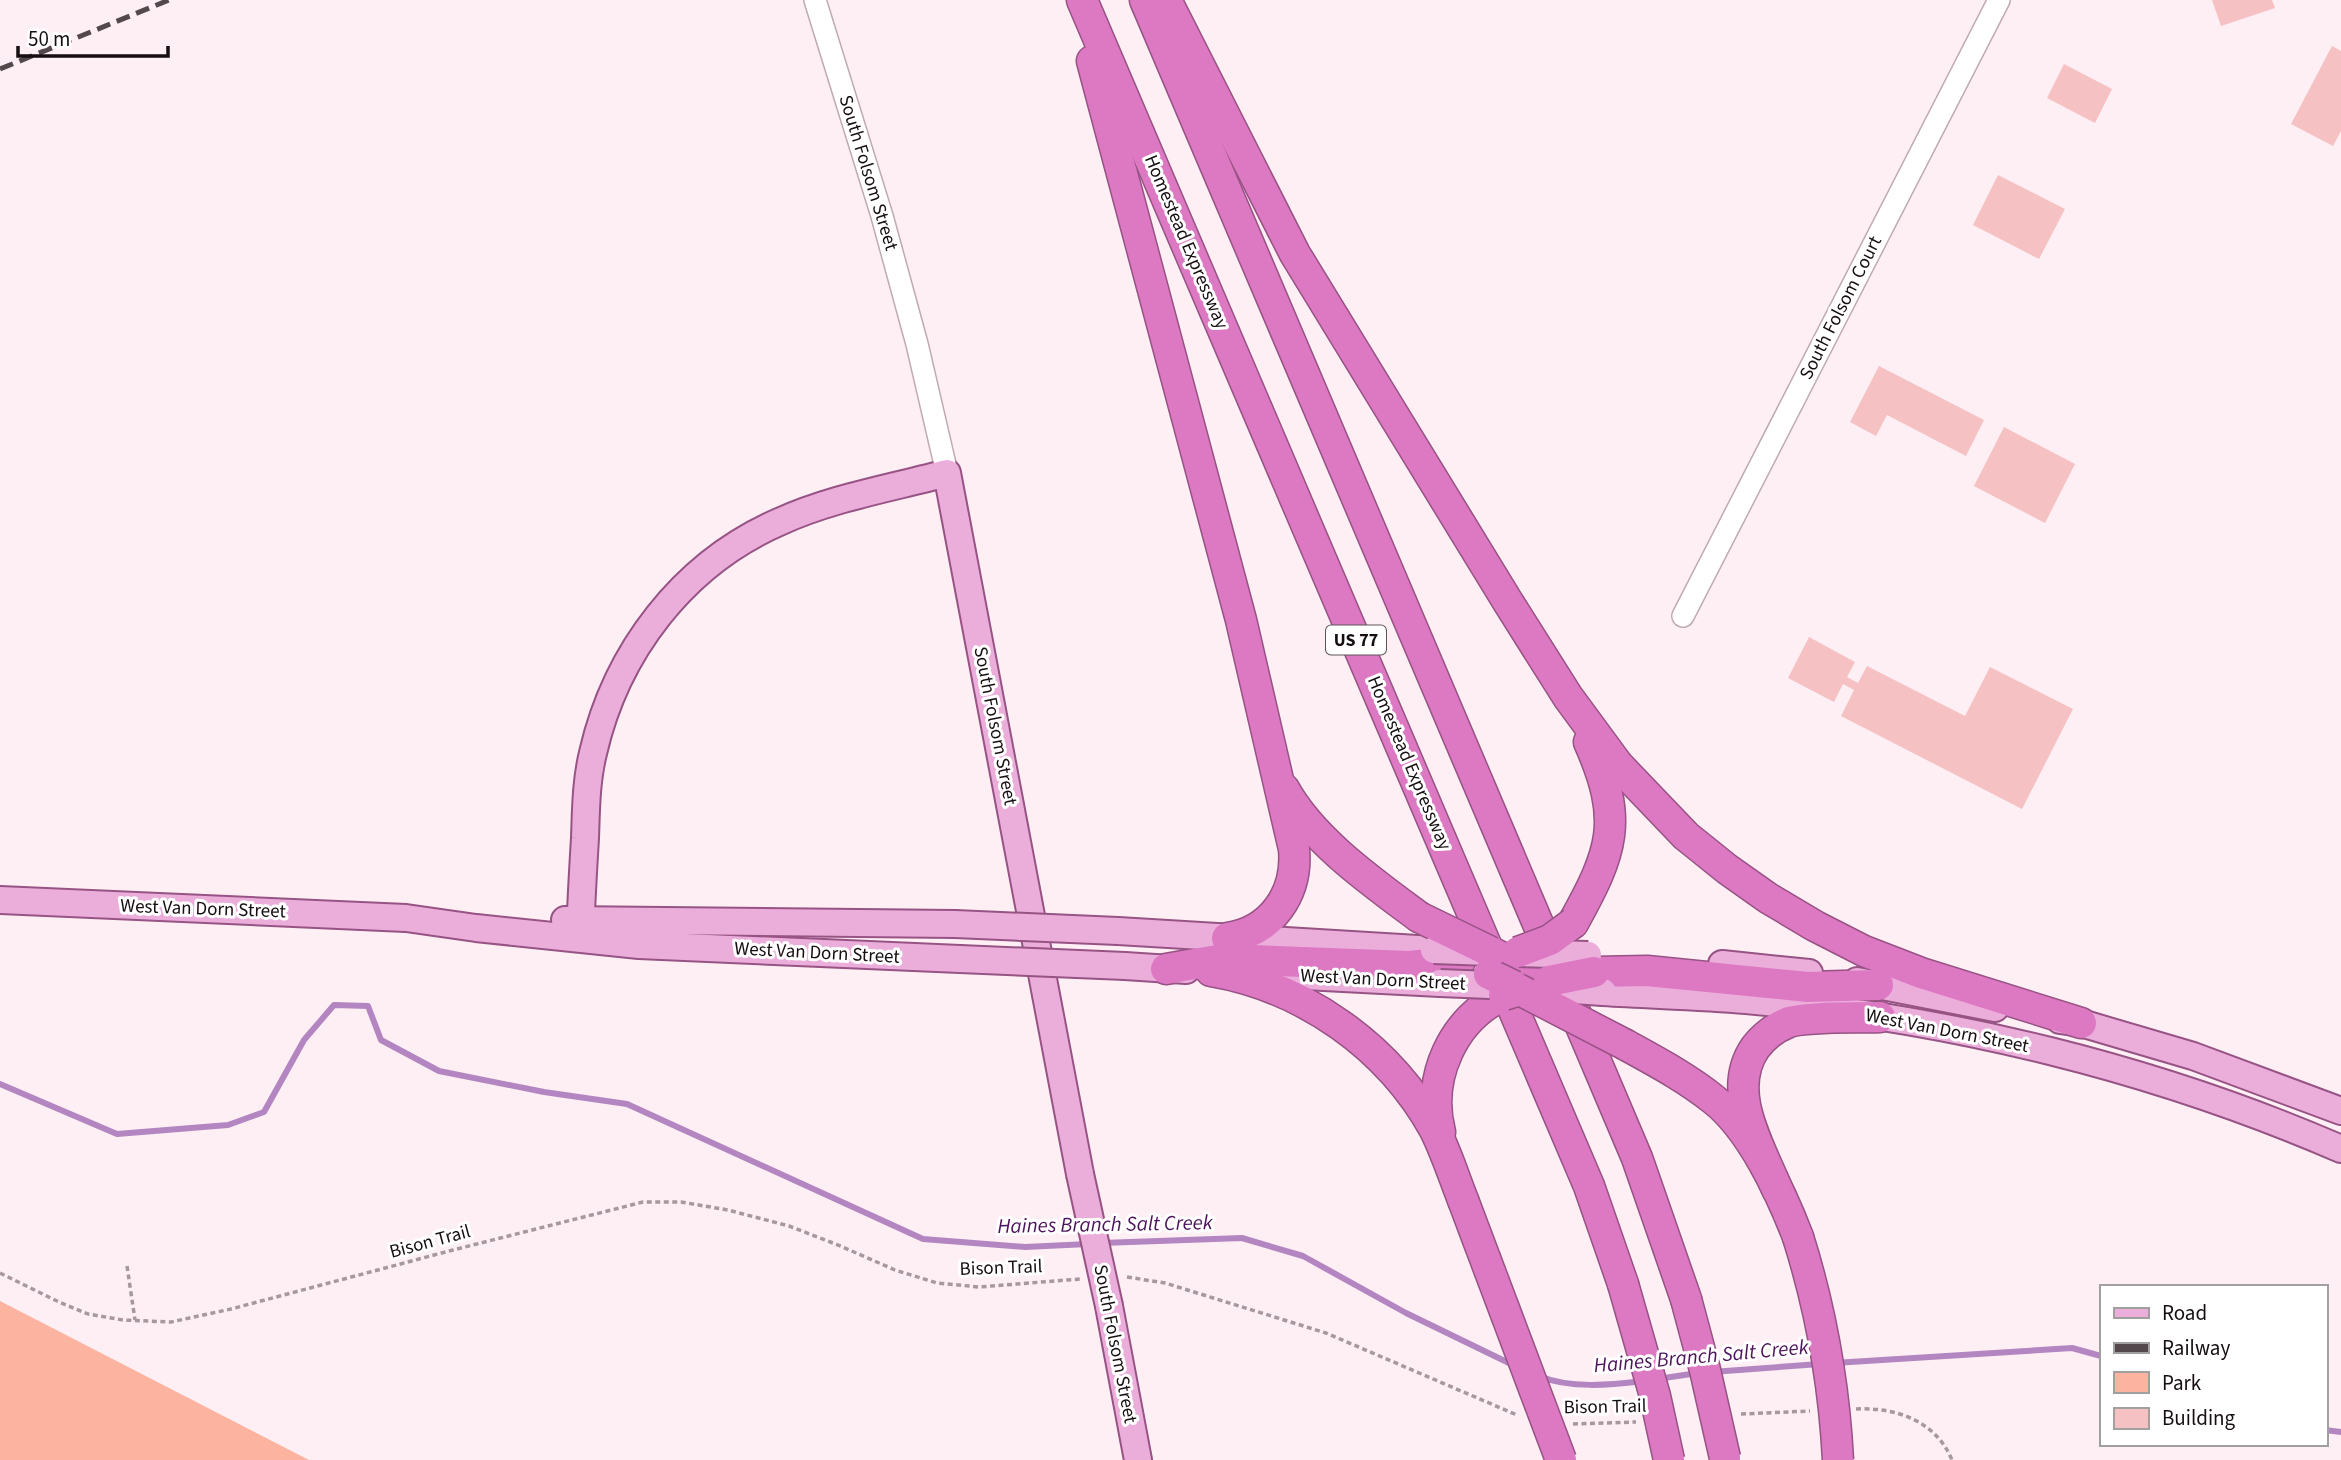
<svg xmlns="http://www.w3.org/2000/svg" width="2341" height="1460" font-family="'Source Sans 3',sans-serif">
	<rect width="100%" height="100%" fill="#feeff4"/>
	<path fill="#fcb4a1" d="M0,1301l309,159h-309z"/>
	<g fill="none" stroke-linecap="round" stroke-linejoin="round">
		<g stroke="#b486c1" stroke-width="6">
			<path d="M0,1084l117,50 111,-9 36,-13 40,-72 30,-35 34,1 13,34 58,31 105,21 83,12 296,135 102,8 63,-3"/>
			<path d="M1102,1243l140,-5 61,18 103,57 107,52"/>
			<path d="M1834,1363l238,-15 29,8"/>
			<path d="M1712,1372l108,-8"/>
			<path d="M1539,1376c31,13 71,9 104,5"/>
			<path d="M1657,1379l41,-6"/>
			<path d="M2325,1430l16,2"/>
		</g>
	</g>
	<g fill="#f5c1c2">
		<path d="M2212,0h60l3,8 -54,18z"/>
		<path d="M2332,46l9,5v80l-8,15 -42,-22z"/>
		<path d="M2064,64l48,25 -17,34 -48,-25z"/>
		<path d="M1998,175l67,34 -26,50 -66,-34z"/>
		<path d="M1879,366l105,54 -18,36 -79,-41 -11,21 -26,-14z"/>
		<path d="M2004,427l71,37 -30,59 -71,-37z"/>
		<path d="M1809,637l46,25 -8,15 11,6 9,-17 98,50 25,-49 83,42 -51,100 -181,-93 13,-26 -11,-6 -9,18 -46,-24z"/>
	</g>
	<g fill="none" stroke-linecap="round" stroke-linejoin="round">
		<g stroke="#c0aab1" stroke-width="24">
			<g id="minor">
				<path d="M815,0l67,216 35,128 30,129"/>
				<path d="M1683,616l316,-616"/>
			</g>
		</g>
		<g stroke="#975384" stroke-width="30">
			<g id="major">
				<path d="M0,900l406,18 70,10 163,17 321,14"/>
				<path d="M565,920l390,4"/>
				<path d="M1118,931l316,19"/>
				<path d="M580,938c1,-33 3,-67 5,-100 1,-28 1,-57 8,-85 23,-101 90,-189 186,-231 52,-24 112,-34 168,-49l133,701"/>
				<path d="M1722,964l87,9"/>
				<path d="M1125,966l61,4"/>
				<path d="M1266,974l174,9"/>
				<path d="M1857,981l138,27"/>
				<path d="M1603,992c48,3 96,4 143,8 203,18 408,68 595,149"/>
				<path d="M2060,1020l21,3 112,33 148,55"/>
				<path d="M1109,1306l29,154"/>
			</g>
		</g>
		<g stroke="#975384" stroke-width="33">
			<g id="highway">
				<path d="M1082,0l507,1186 34,98"/>
				<path d="M1145,0l411,966"/>
				<path d="M1166,0l129,254 213,348 60,95 50,68 68,71 41,33 41,29 47,28 49,25 57,22 160,50"/>
				<path d="M1092,61l149,559 53,229c4,44 -22,83 -67,89"/>
				<path d="M1284,789c28,51 88,93 135,128"/>
				<path d="M1573,923c40,-72 51,-102 16,-181"/>
				<path d="M1491,952l73,37"/>
				<path d="M1166,969l57,-10 186,7 51,-5"/>
				<path d="M1211,971c94,16 178,76 224,159 11,22 19,47 28,70"/>
				<path d="M1594,972l53,-1 161,16 70,-2"/>
				<path d="M1572,1005l65,153 49,141"/>
				<path d="M1626,1045c29,16 61,33 87,54 38,29 68,94 85,138"/>
				<path d="M1440,1132c-14,-54 13,-114 64,-137"/>
				<path d="M1777,1189c-17,-43 -52,-97 -22,-141 8,-11 21,-21 34,-26 21,-6 67,-4 91,-5"/>
			</g>
		</g>
		<g stroke="#a5999d" stroke-width="3.5" stroke-dasharray="5 3.5" stroke-linecap="butt">
			<path d="M127,1266l8,54"/>
			<path d="M0,1273l59,29 29,12 35,6 48,2 60,-13 222,-59 190,-48h38l47,8 61,16 49,19 57,25 42,13 42,4 101,-8"/>
			<path d="M1127,1277l38,6 161,50 191,82"/>
			<path d="M1856,1409c40,-2 80,12 96,51"/>
			<path d="M1741,1414l69,-3"/>
			<path d="M1573,1424l63,-2"/>
		</g>
		<use href="#minor" stroke="#fff" stroke-width="21"/>
		<use href="#major" stroke="#ebaedb" stroke-width="26"/>
		<use href="#highway" stroke="#dd78c3" stroke-width="30"/>
		<path stroke="#53494c" stroke-width="5" stroke-dasharray="14 7" stroke-linecap="butt" d="M0,69l169,-69"/>
		<g stroke="#975384" stroke-width="30" stroke-linecap="butt">
			<g id="major-bridge">
				<path d="M955,924l163,7"/>
				<path d="M1434,950l55,2"/>
				<path d="M1519,953l69,2"/>
				<path d="M960,959l165,7"/>
				<path d="M1440,983l74,3"/>
				<path d="M1545,988l58,4"/>
				<path d="M1080,1174l29,132"/>
			</g>
		</g>
		<g stroke="#975384" stroke-width="33" stroke-linecap="butt">
			<g id="highway-bridge">
				<path d="M1419,917l72,35"/>
				<path d="M1518,952l32,-12 23,-17"/>
				<path d="M1489,974l25,12"/>
				<path d="M1549,981l45,-9"/>
				<path d="M1504,995l16,-5 106,55"/>
				<path d="M1463,1200l98,260"/>
				<path d="M1798,1237c23,73 36,146 40,223"/>
				<path d="M1623,1284l32,112 14,64"/>
				<path d="M1686,1299l19,71 20,88"/>
			</g>
		</g>
		<use href="#major-bridge" stroke="#ebaedb" stroke-width="26"/>
		<use href="#highway-bridge" stroke="#dd78c3" stroke-width="30"/>
	</g>
	<g text-anchor="middle" dominant-baseline="central" stroke-width="6" stroke-linejoin="round" paint-order="stroke">
		<rect fill="#fff" stroke="#5c5658" stroke-width="2" x="1326" y="625.5" width="60" height="29" rx="5"/>
		<g font-size="18" font-weight="bold" fill="#160e10">
			<text x="1356" y="640">US 77</text>
		</g>
		<g font-size="19" fill="#160e10" stroke="#fff">
			<text transform="translate(868 173) rotate(73)">South Folsom Street</text>
			<text transform="translate(1186 242) rotate(67)">Homestead Expressway</text>
			<text transform="translate(1841 308) rotate(-63)">South Folsom Court</text>
			<text transform="translate(995 726) rotate(79)">South Folsom Street</text>
			<text transform="translate(1409 763) rotate(67)">Homestead Expressway</text>
			<text transform="translate(203 909) rotate(2)">West Van Dorn Street</text>
			<text transform="translate(817 953) rotate(3)">West Van Dorn Street</text>
			<text transform="translate(1383 980) rotate(3)">West Van Dorn Street</text>
			<text transform="translate(1947 1031) rotate(11)">West Van Dorn Street</text>
			<text transform="translate(430 1242) rotate(-15)">Bison Trail</text>
			<text transform="translate(1001 1268) rotate(-2)">Bison Trail</text>
			<text transform="translate(1115 1344) rotate(79)">South Folsom Street</text>
			<text transform="translate(1605 1407) rotate(-1)">Bison Trail</text>
		</g>
		<g font-size="21" font-style="italic" fill="#4d135c" stroke="#fff">
			<text transform="translate(1105 1224) rotate(-1)">Haines Branch Salt Creek</text>
			<text transform="translate(1701 1356) rotate(-5)">Haines Branch Salt Creek</text>
		</g>
	</g>
	<rect x="2100" y="1285" width="228" height="161" fill="#ffffff" stroke="#a29f9f" stroke-width="2"/>
	<rect x="2114" y="1308" width="35" height="10" fill="#ebaedb" stroke="#a29f9f" stroke-width="2"/>
	<text x="2162" y="1320" font-size="21" fill="#160e10">Road</text>
	<rect x="2114" y="1343" width="35" height="10" fill="#53494c" stroke="#a29f9f" stroke-width="2"/>
	<text x="2162" y="1355" font-size="21" fill="#160e10">Railway</text>
	<rect x="2114" y="1372" width="35" height="21" fill="#fcb4a1" stroke="#a29f9f" stroke-width="2"/>
	<text x="2162" y="1390" font-size="21" fill="#160e10">Park</text>
	<rect x="2114" y="1408" width="35" height="21" fill="#f5c1c2" stroke="#a29f9f" stroke-width="2"/>
	<text x="2162" y="1425" font-size="21" fill="#160e10">Building</text>
	<path d="M18 46v10h150v-10" fill="none" stroke="#160e10" stroke-width="3.5"/>
	<text x="28" y="46" font-size="21" fill="#160e10" stroke="#ffffff" stroke-width="5" paint-order="stroke">50 m</text>
</svg>
